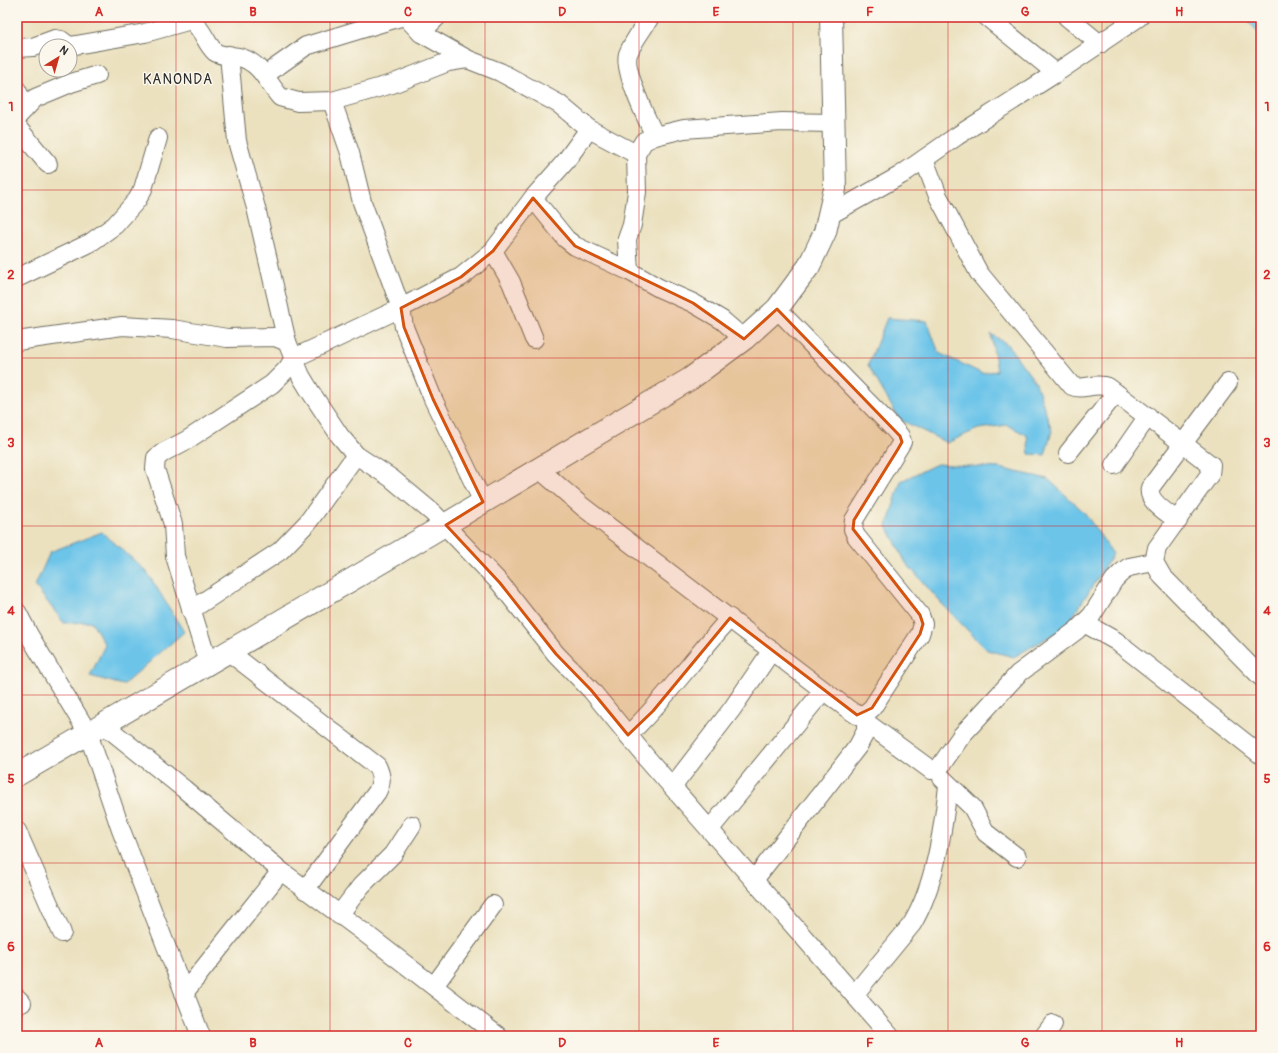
<svg xmlns="http://www.w3.org/2000/svg" width="1278" height="1053" font-family="Pangolin,sans-serif">
	<rect width="100%" height="100%" fill="#fbf7ec"/>
	<filter id="ink" filterUnits="userSpaceOnUse"><feTurbulence type="fractalNoise" baseFrequency=".025" numOctaves="2"/><feDisplacementMap in="SourceGraphic" scale="8" xChannelSelector="R" yChannelSelector="G"/><feConvolveMatrix kernelMatrix="1 2 1 2 8 2 1 2 1" color-interpolation-filters="sRGB"/></filter>
	<filter id="wash" filterUnits="userSpaceOnUse"><feTurbulence type="fractalNoise" baseFrequency=".012" numOctaves="4" result="noise"/><feDisplacementMap in="SourceGraphic" scale="16" xChannelSelector="R" yChannelSelector="G"/><feGaussianBlur stdDeviation="0.9" result="paint"/><feColorMatrix in="noise" values="0 0 0 0 0 0 0 0 0 0 0 0 0 0 0 0 0 1.4 0 .05"/><feComposite in="paint" operator="in"/></filter>
	<g filter="url(#wash)">
		<rect width="100%" height="100%" fill="#ebe1bf"/>
		<g fill="#6cc4e9" stroke="#4c788a">
			<path d="M1245,17h16v19z"/>
			<path d="M887,318l40,3 12,32 42,20 16,-2 -6,-37 16,10 29,39 16,48 -7,24 -16,-1 -2,-19 -20,-10 -29,4 -31,14 -48,-24 -31,-54z"/>
			<path d="M937,464l62,4 49,11 36,33 29,42 -47,73 -52,30 -27,-7 -44,-45 -37,-42 -19,-37 14,-45z"/>
			<path d="M102,532l45,40 37,60 -61,53 -33,-9 15,-31 -13,-23 -28,1 -29,-37 15,-34z"/>
		</g>
	</g>
	<g filter="url(#ink)">
		<g fill="none" stroke-linecap="round" stroke-linejoin="round">
			<g stroke="#6e6b5f" stroke-width="20">
				<g id="minor">
					<path d="M406,17l15,16 46,26"/>
					<path d="M650,17c-7,12 -17,24 -22,37 -5,16 19,66 27,82"/>
					<path d="M987,17l69,56"/>
					<path d="M1067,17l33,27"/>
					<path d="M421,33l16,-16"/>
					<path d="M70,46l75,-13 46,-13c12,9 15,24 24,32 7,5 19,3 27,6 19,6 26,25 38,39l18,5 34,-1 60,-17 56,-22 19,-3 33,13 59,32 30,25 47,25"/>
					<path d="M17,48l16,-1 22,-8 6,1 8,6"/>
					<path d="M229,55l8,86 19,67 31,134"/>
					<path d="M265,75l41,-29 95,-29"/>
					<path d="M17,90l8,18"/>
					<path d="M332,101l18,52 12,49 39,106 3,19 29,72 50,103"/>
					<path d="M17,117l18,-19 36,-15 26,-8"/>
					<path d="M17,127l31,37"/>
					<path d="M924,159l14,37 41,77 93,113c11,5 21,-4 36,1l103,78 -1,9 -53,74 -3,14 8,14 99,101"/>
					<path d="M533,198l33,41 9,7 54,25 30,17 34,15 29,17 22,19"/>
					<path d="M828,216l73,-41 56,-39 99,-63 83,-56"/>
					<path d="M493,251l18,31 23,57"/>
					<path d="M629,271l-2,-32 5,-14 5,-33 -1,-38 8,-13 11,-5 29,-7 98,-7 51,1"/>
					<path d="M17,278l73,-35 25,-18 22,-25 6,-11 15,-51"/>
					<path d="M17,341l105,-15 50,3 55,9 48,-1 12,5 14,34 9,15 30,45 16,19 35,23 42,35 67,70 56,71 35,36 55,67 244,279"/>
					<path d="M1068,453l48,-60"/>
					<path d="M1114,465l34,-49"/>
					<path d="M539,469l44,38 265,202 9,6 9,-2 6,-5 48,-74 3,-10 -3,-9 -64,-79 -3,-7 1,-9 48,-78 -2,-6 -7,-8 -116,-119"/>
					<path d="M1178,521c-10,-8 -31,-19 -28,-33l78,-105"/>
					<path d="M191,610l89,-59 28,-29 48,-67"/>
					<path d="M17,612l12,23 59,98 33,97 80,206"/>
					<path d="M1084,623l32,18 145,114"/>
					<path d="M229,652l148,114c5,11 5,16 0,26l-72,98"/>
					<path d="M208,663l-33,-107 -2,-32 -18,-55 1,-11 8,-6 23,-12 85,-56 16,-16 6,-10 107,-50 60,-31 32,-26 40,-53 32,-36 24,-33"/>
					<path d="M867,723l64,47 8,-2 23,-33 56,-61 59,-44 15,-15 22,-35 7,-7 8,-6 25,-5"/>
					<path d="M103,724l81,65 97,82 85,63 132,102"/>
					<path d="M628,735c38,-36 67,-79 102,-117"/>
					<path d="M942,778l30,29 14,26 31,24"/>
					<path d="M673,786l59,-77 40,-59"/>
					<path d="M710,829l113,-138"/>
					<path d="M17,831l45,102"/>
					<path d="M754,880l104,-134 8,-15v-18"/>
					<path d="M339,915l22,-29 32,-32 19,-29"/>
					<path d="M434,986l59,-81"/>
					<path d="M184,993l97,-122"/>
					<path d="M854,995l58,-71c23,-38 31,-94 36,-138"/>
					<path d="M17,998l5,5"/>
					<path d="M1044,1036l9,-12"/>
				</g>
			</g>
			<g stroke="#6e6b5f" stroke-width="24">
				<path id="major" d="M17,775l394,-230 279,-166 54,-40 33,-30 32,-43 16,-34 10,-43 -4,-172"/>
			</g>
			<use href="#minor" stroke="#fff" stroke-width="18"/>
			<use href="#major" stroke="#fff" stroke-width="22"/>
		</g>
	</g>
	<path fill="#d5540f" fill-opacity="0.2" stroke="#d5540f" stroke-width="3" stroke-linejoin="round" d="M533,198l42,48 118,57 51,36 33,-30 123,127 2,6 -4,7 -44,71 -1,9 67,86 3,9 -3,10 -48,74 -15,7 -127,-97 -77,93 -25,24 -37,-45 -35,-36 -56,-71 -54,-58 37,-23 -50,-103 -29,-72 -3,-19 60,-31 32,-26z"/>
	<path fill="none" stroke="#d62828" stroke-width="1" stroke-opacity="0.55" d="M176,17v1019M330,17v1019M485,17v1019M639,17v1019M793,17v1019M948,17v1019M1102,17v1019M17,190h1244M17,358h1244M17,526h1244M17,695h1244M17,863h1244"/>
	<g text-anchor="middle" dominant-baseline="central" stroke-width="3" stroke-linejoin="round" paint-order="stroke">
		<g font-size="14" letter-spacing="1" fill="#2b2b2b" stroke="#fbf7ec">
			<text x="178" y="79">KANONDA</text>
		</g>
	</g>
	<rect width="1278" height="1053" fill="none" stroke="#fbf7ec" stroke-width="44"/>
	<g transform="translate(58 58) rotate(37)"><circle r="19" fill="#fbf7ec" stroke="#a8a59f"/>
	<path d="M0-3L7 15L0 10L-7 15Z" fill="#c8321e"/>
	<text y="-6" font-size="11" font-weight="bold" text-anchor="middle" fill="#2b2b2b">N</text>
	</g>
	<rect x="22" y="22" width="1234" height="1009" fill="none" stroke="#d62828" stroke-width="1.5"/>
	<g font-size="13" text-anchor="middle" font-weight="bold" fill="#d62828">
		<text x="99" y="16">A</text>
		<text x="253" y="16">B</text>
		<text x="408" y="16">C</text>
		<text x="562" y="16">D</text>
		<text x="716" y="16">E</text>
		<text x="870" y="16">F</text>
		<text x="1025" y="16">G</text>
		<text x="1179" y="16">H</text>
		<text x="11" y="111">1</text>
		<text x="1267" y="111">1</text>
		<text x="11" y="279">2</text>
		<text x="1267" y="279">2</text>
		<text x="11" y="447">3</text>
		<text x="1267" y="447">3</text>
		<text x="11" y="615">4</text>
		<text x="1267" y="615">4</text>
		<text x="11" y="783">5</text>
		<text x="1267" y="783">5</text>
		<text x="11" y="951">6</text>
		<text x="1267" y="951">6</text>
		<text x="99" y="1047">A</text>
		<text x="253" y="1047">B</text>
		<text x="408" y="1047">C</text>
		<text x="562" y="1047">D</text>
		<text x="716" y="1047">E</text>
		<text x="870" y="1047">F</text>
		<text x="1025" y="1047">G</text>
		<text x="1179" y="1047">H</text>
	</g>
</svg>
